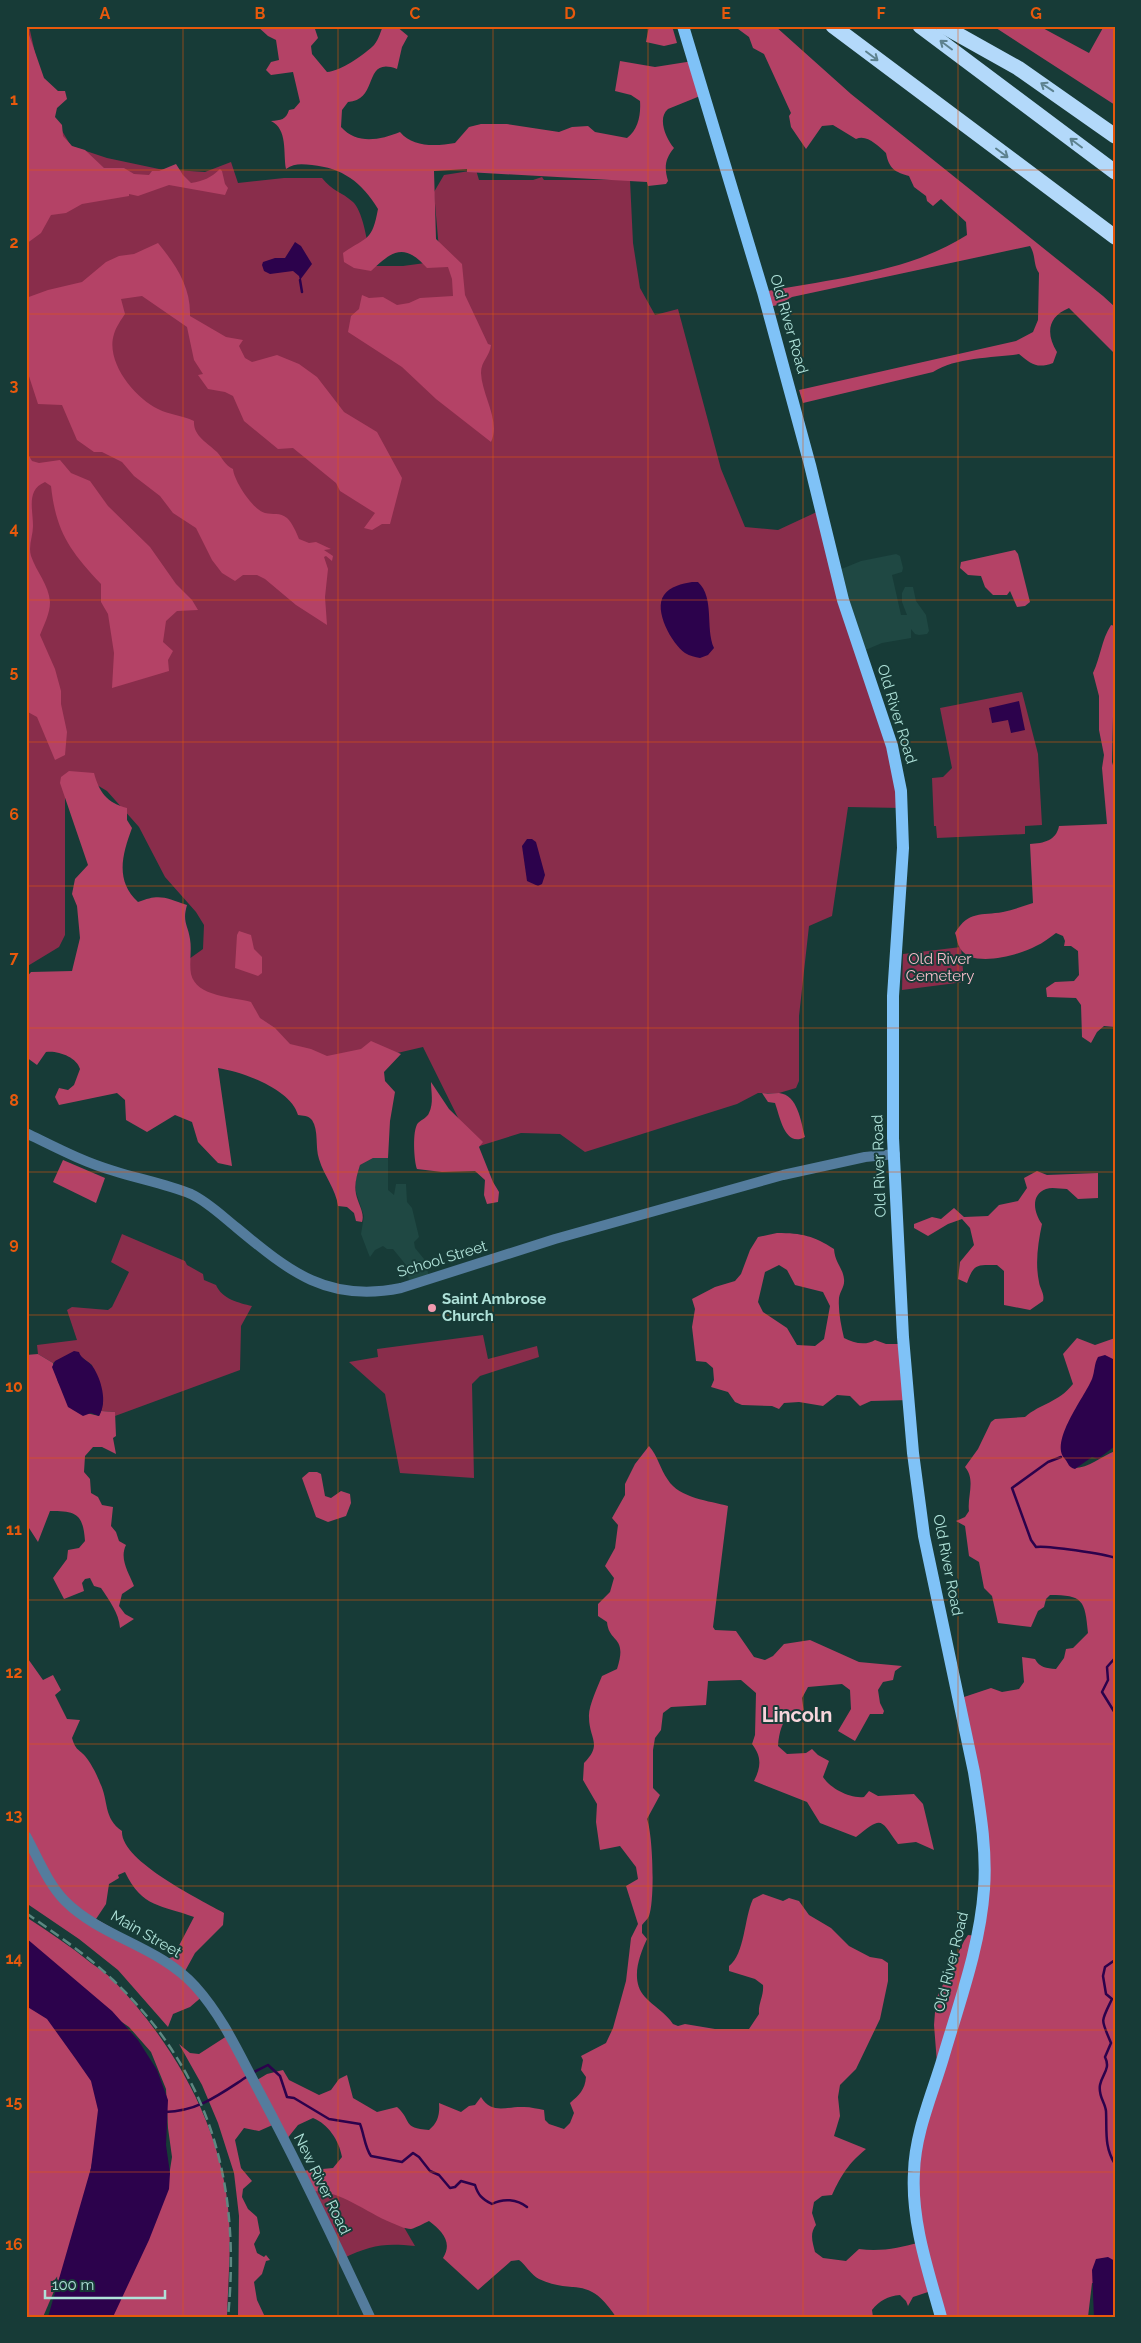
<svg xmlns="http://www.w3.org/2000/svg" width="1141" height="2343" font-family="Raleway,sans-serif">
	<rect width="100%" height="100%" fill="#173b37"/>
	<g fill="#1f4843">
		<path d="M896,554l4,2 3,12 -1,4 -10,3 9,40h6l-5,-13v-9l3,-6h8l3,14 10,14 3,16 -2,3 -8,1 -4,-1 -4,-5v9l-29,5 -19,8 -24,-81 22,-9z"/>
		<path d="M373,1158h15v32l6,5 2,-11h10l1,18 5,6 7,29 -5,5 1,6 9,11 6,20 -20,7 -4,-21 -13,-16h-6l-4,-3 -8,4 -5,7 -1,-2 -8,-21 3,-18 -8,-24v-13l4,-14z"/>
	</g>
	<g fill="#892d4b">
		<path d="M26,26h3l8,36 15,52 19,32 36,12 52,11 46,3 26,-10 7,21 46,-5h38c10,13 20,14 31,24 11,10 16,49 18,64h32l37,-5 -6,-69 10,-17 32,-5 3,10h54l9,-3 2,3h86l3,63 7,45 15,27 23,-6 43,160 24,58 33,3 43,-20 59,199 22,99 -54,-1 -16,109 -23,10 -10,90v65l-3,7 -17,5h-21l-21,11 -152,48 -25,-18 -39,-1 -48,15 -50,-101 -60,14 -49,-5 -101,-42 -31,-50 21,-15 1,-24 -8,-13 -31,-35 -26,-50 -32,-36 -25,-15 -17,7v152l-6,12 -33,20z"/>
		<path d="M1022,692l16,62 4,71 -17,1v8l-88,4 -1,-12h-2l-2,-48 11,-1 9,-9 -12,-60z"/>
		<path d="M961,947l3,35 -62,8 1,-36z"/>
		<path d="M122,1234l63,27 2,4 16,9 1,6 12,5c6,14 23,18 36,21l-11,20 -1,44 -125,46v-4l-14,-1 2,-9 -11,-37 -12,-9 -24,5 -3,2 -15,-9 -1,-9 40,-5 -10,-30 5,-3 36,3 4,-3 17,-35 -18,-10z"/>
		<path d="M483,1335l5,24 49,-13 2,11 -59,19 -8,8 2,94 -74,-5 -15,-79 -36,-32 29,-5 -1,-8z"/>
		<path d="M309,2190l27,2 65,30 14,24c-32,-3 -44,-1 -73,13z"/>
	</g>
	<g fill="#b44266" fill-rule="evenodd">
		<path d="M26,26l18,52 14,13h7l2,8 -10,9 -2,9 7,8 1,11 9,10 13,4 19,18h20l10,6 15,1 3,-4h7l17,-7 7,11 8,8c12,-2 20,-5 29,-14l2,2 3,13 3,4 -3,7 -56,-10 -31,11 -9,-2v2l-47,8 -16,9 -15,2 -10,18 -15,11z"/>
		<path d="M257,26h57l4,12 -7,8 1,8 15,18c14,-1 35,-16 45,-25 6,-5 8,-14 11,-21h13l12,10 -6,11 -5,22c-35,-13 -17,31 -49,33l-6,8 -1,17c16,18 39,13 59,5 13,16 37,14 55,11l14,-16 12,-3h26l52,8 13,-5 16,-1 7,6 32,6c11,-8 14,-23 13,-37l-9,-6 -16,-4 5,-30 35,6 38,-6 12,33 -37,15c-11,9 -2,30 6,39 -9,11 -10,19 -6,33l-2,3 -18,2 -1,-4 -180,-10v-3l-33,2 2,68 26,25 3,31 23,49 3,1c-1,11 -10,16 -10,28 1,23 20,48 10,69l-55,-43 -34,-32 -54,-35 3,-16 8,-7 3,-14 7,3 14,-1 14,8 12,-2 11,-5 33,-2 -1,-17 -4,-12 -21,1c-23,-26 -35,-17 -56,3l-17,-3 -10,-6 -1,-9c25,-17 29,-12 35,-44 -16,-27 -36,-41 -66,-44 -10,-1 -18,-2 -26,4 -3,-16 2,-40 -15,-48 10,-1 15,-1 18,-11l5,-1 6,-7 -7,-30 -22,3 -5,-5 5,-8 8,-2 -3,-20 -8,-4z"/>
		<path d="M649,26h23l5,17 -13,3 -18,-4z"/>
		<path d="M734,26h41l76,68 252,202 12,11v47l-46,-46c-22,9 -23,26 -12,44l-4,11c-16,6 -22,1 -34,-9 -27,4 -63,3 -86,18l-130,31 -4,-13 217,-49 17,-9 5,-12 1,-47c-6,-8 -3,-18 -9,-27l-238,51 -14,8 -10,2 -5,-15c68,-13 144,-19 204,-57l-1,-13 -25,-23 -8,7 -6,-5 -1,-5 -12,-9 -5,-11c-14,-4 -20,-7 -23,-23 -8,-7 -19,-19 -30,-14l-23,-14 -11,1 -16,23 -15,-22 -2,-11 2,-3 -27,-59 -11,-6 -4,-11z"/>
		<path d="M993,26h46l50,27 15,-27h11v79z"/>
		<path d="M158,243c18,22 33,44 32,73l36,21 17,3 -4,6 6,12 7,4 25,-7 22,9 18,13 27,35 33,20 25,46 -12,46h-8l-10,6 -8,-2 11,-15 -35,-22 -4,-8 -43,-35 -15,1 -34,-28 -11,-25 -8,-4 -17,-3 -10,-14 5,-1 -9,-14 -7,-33 -45,-31 -21,3 4,15c-4,6 -9,13 -11,20 -9,28 21,64 44,75 11,6 24,6 36,12 -1,15 14,22 23,31 6,7 8,13 16,17 1,12 20,41 32,44 8,2 15,-1 22,5 6,6 9,14 12,21l10,4 7,-1 15,7 -7,1 9,6 -1,5 -6,-5 -2,1 4,12 -3,28 2,28 -31,-20 -31,-26 -8,-4h-14l-8,6 -13,-8 -10,-13 -16,-32 -23,-15 -13,-17 -26,-20 -12,-14 -20,-10h-8l-17,-12 -15,-35 -24,-1 -12,-37v-69l22,-8 34,-8 24,-20 13,-6 15,-2z"/>
		<path d="M26,451l6,10 7,2 21,-3 11,13 19,8 18,25 42,41 26,37 16,16 6,10 -21,1 -11,10 -3,21 10,9 -5,9 1,11 -57,17 2,-35 -6,-39 -7,-12v-18c-31,-33 -45,-52 -50,-98l-6,-4c-19,8 -12,27 -12,44 0,10 -5,20 -2,30 5,15 18,29 19,46 0,12 -6,22 -10,33l15,34 6,22v13l6,28 -2,23 -10,5 -18,-43 -11,-6z"/>
		<path d="M1015,550l3,4 12,48 -5,4 -8,1 -7,-16 -3,4h-14l-8,-8 -4,-11 -13,-1 -8,-7 1,-6z"/>
		<path d="M1111,625l4,1 -3,136 3,10v255l-11,-1 -7,6 -6,11 -9,-6 -1,-32 -5,-7 -29,-1 -1,-9 9,-6 19,-1 5,-6 -1,-24 -7,-5h-7l1,-5 -2,-5 -7,-3c-7,5 -13,10 -20,13 -16,9 -65,23 -76,2 -3,-4 -3,-11 -5,-15 14,-23 26,-17 48,-21 10,-2 20,-6 30,-9l-3,-59c14,-1 26,-3 29,-18l48,-2 -5,-56 2,-13 -5,-25v-34l-6,-23c8,-17 8,-32 18,-48z"/>
		<path d="M69,771l25,2c5,19 13,30 33,35v12l5,8c-10,27 -17,53 6,74 22,-9 28,-4 49,3 -5,17 1,20 3,34 2,11 -1,24 1,35 5,23 43,23 60,28l9,16 15,10 15,16 21,5 16,7 34,-7 10,-8 30,13 -17,18 1,9 10,11 -5,29 -2,37h-15l-13,7c-3,10 -6,19 -4,29 2,10 9,19 6,28l-6,-1 -2,-8 -7,-6 -9,-1c-2,-17 -14,-30 -19,-47 -4,-12 0,-28 -7,-39 -4,-5 -9,-4 -14,-5 -7,-26 -55,-43 -80,-47l14,98 -14,-3 -20,-21 -6,-20 -17,-7 -28,17 -21,-12 -1,-20 -8,-7 -58,12 -4,-8 4,-9 9,2 6,-5 6,-16c-3,-12 -23,-19 -34,-17l-9,13 -11,-8v-79l5,-6 41,-1 8,-33 -3,-32 -5,-12 3,-15 13,-14 -28,-82 1,-6z"/>
		<path d="M239,931l12,4 3,14 8,8v16l-4,3 -23,-8 2,-33z"/>
		<path d="M431,1082l18,27 34,33 -4,5 14,35 6,10 -1,10 -11,2 -3,-9 1,-15 -10,-9 -33,1 -25,-3c-3,-8 -5,-39 1,-46 4,-4 9,-5 11,-10 5,-10 2,-21 2,-31z"/>
		<path d="M762,1093c6,1 11,0 17,0 19,2 22,29 26,44 -20,11 -25,-20 -30,-34l-7,-1z"/>
		<path d="M63,1160l42,18 -9,25 -43,-21z"/>
		<path d="M1037,1171l10,4 51,-2v25l-20,1 -11,-10c-7,0 -15,-2 -21,0 -16,6 -12,24 -4,35 -4,19 -7,39 -3,58 1,7 6,12 4,19l-13,9 -26,-5v-34l-7,-6c-20,0 -23,-2 -30,18l-9,-4 2,-17 14,-17 -4,-17 -8,-9 -14,5 -20,12 -14,-8v-4l18,-7 9,2 13,-11 10,9 24,-1 11,-11 19,-4 9,-13 -3,-10z"/>
		<path d="M777,1233c25,0 37,3 57,16 1,14 9,19 10,30 1,8 -4,12 -5,19 -1,13 2,27 5,40 9,5 22,8 31,2l11,4h17l7,56 -39,1 -11,5 -10,-10 -13,-1 -14,11 -24,-4 -15,1 -5,6 -7,-3 -30,-1 -7,-3 -7,-10 -17,-5 3,-7 -1,-12 -7,-6 -10,-1 -4,-34 3,-18 -3,-10 23,-12 20,-6 6,-7 9,-24 8,-13zM779,1265l8,5 8,15 28,7 7,14 -6,33 -9,7 -18,-1 -10,-17 -24,-16 -5,-10 7,-30z"/>
		<path d="M1077,1338l18,7 20,-7v23l-41,107c15,0 26,-11 41,-17v834l-23,-2 -4,34h-148l-9,-26 -18,6 -5,9 -2,-5 -6,-6c-12,1 -21,6 -28,15l1,7h-257c-29,-44 -41,-21 -77,-38 -8,-4 -13,-14 -20,-19l-8,1 -33,29 -35,-32c10,-16 -1,-27 -14,-37 -5,2 -13,7 -18,8 -6,0 -14,-4 -19,-6 -27,-11 -50,-32 -79,-32l-12,-20 32,-3 9,-11c-3,-17 -14,-33 -29,-39l-15,7 -12,15 -9,-17 -18,8 -15,-3 -9,12 6,28 11,13 -9,8 -1,8 6,12 9,8 3,16 -6,11 3,9 7,4 2,-2 4,5 -4,1 -4,13 -8,8 3,18 8,17h-27l1,-101 -5,-43 -16,-50 -16,-38 -23,-41 11,9 9,1 31,-20 27,46 10,-6 16,-4 6,10 30,15 12,-5 8,-11 8,-4 6,23 24,14 20,-5c16,14 4,21 32,23 9,-7 11,-16 10,-27l22,9 8,-6 6,-1 6,-8c11,18 26,9 43,10 7,0 14,2 20,3l1,10 4,4 15,5 6,-6 4,-10 -4,-10c9,-8 15,-13 16,-26l-5,-7 2,-10 -2,-4 25,-13 7,-15 13,-47 5,-43 7,-14 -12,-38 12,-7 -2,-12 -16,-21 -20,4 -4,-28 1,-18 -14,-24 1,-17c19,-19 5,-24 5,-46 -1,-10 9,-31 13,-41l15,-7c11,-34 -8,-25 -10,-47l-9,-6v-12l12,-12 4,-14 -9,-12 10,-18 3,-23 -6,-7 13,-23v-11l10,-20 14,-18c9,10 11,23 19,34 11,18 42,21 60,26l-15,121 2,3 21,1 18,26 11,3 8,-4 11,-12 26,-4 49,22 43,4 -7,5 -2,9 -10,2 -5,8 2,13 4,8 -1,3h-13l-15,27 -17,-10 13,-22 -1,-19 -8,-6 -34,3 -6,11 2,15 -11,-2c-11,9 -14,21 -15,35l9,8 19,-1 6,-4 6,6 11,6 -6,16c7,11 27,22 41,20l5,-6 9,5 36,-2 9,10 11,46 -18,-8 -18,2c-18,-25 -15,-29 -42,-7l-36,-14 -13,-21 -53,-21c7,-14 8,-24 -2,-37l3,-9 1,-42 -15,-13 -33,1 -2,24 -35,2 -8,6 -2,17 -6,8 -2,12v38l7,7 -13,24c6,16 8,81 2,97 -1,3 -5,6 -7,9v8l5,6c-8,17 -17,42 -2,58 8,9 21,16 28,27l5,2 7,-2 30,5h34l10,-15c-1,-11 5,-18 4,-29l-8,-6 -26,-8v-5c16,-12 15,-48 24,-67l10,-5 20,7 6,-3 10,3 10,14 22,13 18,18 21,11 12,2 6,4v18l-8,38 -24,50 -16,16 -2,12 2,19 -6,20 32,13c-18,15 -24,25 -34,46l-10,1 -8,6 -2,11 4,12c-7,9 -3,18 -1,27l8,6 23,3 13,-12c21,3 41,-1 61,-7l-5,-65 22,-114 -3,-38 2,-26 28,-58 4,-6 9,1 8,-36 -24,-202 30,-10 11,4 17,-3 5,-7 -2,-25 13,2c5,9 11,9 21,10l8,-11 2,-9 7,-1 15,-15c-3,-33 -5,-38 -38,-38l-4,4 -2,8 -6,4 -7,16 -33,-4 -6,-27 -8,-8 -5,-26 -10,-6 -4,-30 -9,-5 9,-4 4,-6c-2,-15 7,-31 -4,-44l13,-18 13,-27 4,-3 30,-2c16,-14 33,-14 48,-33l-10,-30z"/>
		<path d="M38,1354l15,9 5,19 16,28 25,6 2,-5 14,1 1,24 -3,2 3,16 -14,-7h-9l-8,9 -1,16 6,7 1,14 7,4 4,8 11,2 -2,19 5,6 3,9 7,4c-7,14 3,28 8,41l-12,8 -3,12 6,8 9,5 -14,9c-1,-15 -11,-28 -19,-40l-7,-2 -4,-8 -5,1 -3,4 2,8 -20,8 -11,-21 14,-19 1,-9 11,-2 6,-7c-2,-27 -8,-30 -35,-30l-12,31 -9,-14 -3,-1v-172z"/>
		<path d="M309,1472h8l4,2 4,22 6,2 10,-7 9,3 1,9 -5,13 -18,6 -12,-5 -14,-39z"/>
		<path d="M26,1656l17,24 10,-5 8,15 -6,5 12,24 13,1 -8,18c4,13 6,10 13,18 6,7 12,19 15,27 9,18 3,35 22,48 -2,30 79,69 102,82l-1,12 -28,28 -11,20 20,22 -14,12 -17,7 -5,13 -50,-57 -39,-31 -53,-36zM125,1872c17,36 37,33 69,45l-21,40 -7,2 -70,-40 10,-15 3,-20 10,-6 -1,-3z"/>
		<path d="M26,1917c22,14 44,29 65,46 7,5 15,10 21,16 62,64 111,149 117,239 2,33 -1,66 -2,99h-116l56,-128 5,-32 -4,-29 -2,-39 -15,-37 -22,-25 -26,-18 -77,-64z"/>
		<path d="M26,2004l36,24 32,37 10,39 -27,133 -34,80h-17z"/>
	</g>
	<g fill="#2c024c">
		<path d="M295,242l6,4 11,18 -12,16 -1,-4 -6,-5 -23,3 -6,-3 -2,-6 1,-3 12,-4h10z"/>
		<path d="M692,582h6c17,16 7,46 16,66l-6,7 -8,3c-5,-1 -10,-2 -15,-5 -13,-9 -32,-43 -21,-58 6,-9 18,-11 28,-13z"/>
		<path d="M1019,701l6,29 -14,3 -3,-13 -16,3 -3,-15z"/>
		<path d="M527,839h5l4,3 9,33 -3,9 -4,2 -11,-5 -5,-35z"/>
		<path d="M74,1351l5,1c2,7 10,9 14,15 8,12 15,35 6,49l-8,-3 -8,3 -15,-9 -16,-40 3,-6z"/>
		<path d="M1105,1355l10,5v86l-17,13 -6,-2 -17,12c-7,-2 -6,-5 -10,-10 -16,-17 19,-61 27,-80 3,-8 2,-15 6,-22z"/>
		<path d="M26,1938l86,73 26,29 19,30 11,30 -2,45 4,28 -1,16 -20,51 -36,77h-65l43,-149 7,-58 -7,-29 -16,-23 -28,-39 -21,-13z"/>
		<path d="M1108,2257l7,4v56h-21l-2,-47 4,-11z"/>
	</g>
	<g fill="none" stroke-linecap="round" stroke-linejoin="round">
		<g stroke="#2c024c" stroke-width="2.5">
			<path d="M300,280l2,12"/>
			<path d="M1061,1457l-13,5 -36,26 19,52 5,7c9,-2 70,7 79,11"/>
			<path d="M1115,1658l-8,9 1,13 -6,12 13,21"/>
			<path d="M1115,1960l-10,7 -2,9 3,18 6,5c-12,25 -11,19 -1,44l-6,14c6,12 -3,17 -5,28 -2,11 5,17 6,26 1,20 -2,36 9,53"/>
			<path d="M252,2073l16,-8 12,11 7,21 7,1 35,21 31,5c4,10 5,24 11,32l31,6 11,-9 6,4 11,14 9,4 11,13 5,-1 6,-6 14,4c3,10 7,14 17,19 11,-6 25,-5 35,3"/>
			<path d="M165,2112c34,-1 55,-18 83,-36"/>
		</g>
		<g stroke="#547c9d" stroke-width="10">
			<path d="M26,1133c29,14 57,29 88,38 25,8 52,13 77,23 17,8 31,22 46,34 53,44 91,75 164,60l154,-49 228,-64 82,-18 30,-3"/>
			<path d="M26,1836c12,22 22,48 39,65 37,37 94,45 130,85 29,32 46,72 66,109 39,73 74,147 109,222"/>
		</g>
		<path stroke="#7fc2f7" stroke-width="12" d="M683,26l80,266 47,173 33,135 49,146 9,45 2,57 -10,148v142l10,199 10,116 11,83 50,236c6,38 13,78 10,117 -4,58 -25,114 -41,169 -11,37 -28,75 -29,114 -3,49 14,98 27,145"/>
		<g stroke="#b3d9fa" stroke-width="15">
			<path d="M833,26l282,211"/>
			<path d="M920,26l195,146"/>
			<path d="M943,26l75,42 97,68"/>
		</g>
		<path stroke="#5d8882" stroke-width="2.5" stroke-dasharray="10 5" stroke-linecap="butt" d="M26,1913c30,21 61,42 87,67 98,93 128,205 115,337"/>
	</g>
	<defs><path id="oneway-shaft" d="M-6 0H5M1.5-3L5.5 0L1.5 3" fill="none" stroke-width="1.6" stroke-linecap="round" stroke-linejoin="round" transform="scale(1.25)"/></defs>
	<g stroke="#5d828f">
		<use href="#oneway-shaft" transform="translate(946 45) rotate(-143)"/>
		<use href="#oneway-shaft" transform="translate(872 56) rotate(37)"/>
		<use href="#oneway-shaft" transform="translate(1047 87) rotate(-146)"/>
		<use href="#oneway-shaft" transform="translate(1076 143) rotate(-143)"/>
		<use href="#oneway-shaft" transform="translate(1002 153) rotate(37)"/>
	</g>
	<path fill="none" stroke="#e8590c" stroke-width="1" stroke-opacity="0.55" d="M183,26v2291M338,26v2291M493,26v2291M648,26v2291M803,26v2291M958,26v2291M26,170h1089M26,314h1089M26,457h1089M26,600h1089M26,742h1089M26,886h1089M26,1028h1089M26,1172h1089M26,1315h1089M26,1458h1089M26,1600h1089M26,1744h1089M26,1886h1089M26,2030h1089M26,2172h1089"/>
	<circle fill="#f29aaf" stroke="#173b37" stroke-width="2" cx="432" cy="1308" r="5"/>
	<g text-anchor="middle" dominant-baseline="central" stroke-width="4" stroke-linejoin="round" paint-order="stroke">
		<g font-size="15" fill="#afe2d9" stroke="#173b37">
			<text transform="translate(789 324) rotate(74)">Old River Road</text>
			<text transform="translate(897 714) rotate(73)">Old River Road</text>
			<text transform="translate(879 1166) rotate(-92)">Old River Road</text>
			<text transform="translate(442 1259) rotate(-17)">School Street</text>
			<text transform="translate(948 1565) rotate(79)">Old River Road</text>
			<text transform="translate(146 1934) rotate(30)">Main Street</text>
			<text transform="translate(951 1962) rotate(-76)">Old River Road</text>
			<text transform="translate(322 2184) rotate(64)">New River Road</text>
		</g>
		<g font-size="15" fill="#fcbfcc" stroke="#173b37">
			<text x="940" y="959">Old River<tspan x="940" dy="17">Cemetery</tspan></text>
		</g>
		<g font-size="15" font-weight="bold" fill="#afe2d9" stroke="#173b37" text-anchor="start">
			<text x="442" y="1299">Saint Ambrose<tspan x="442" dy="17">Church</tspan></text>
		</g>
		<g font-size="20" font-weight="bold" fill="#f8d5dc" stroke="#173b37">
			<text x="797" y="1715">Lincoln</text>
		</g>
	</g>
	<rect width="1141" height="2343" fill="none" stroke="#173b37" stroke-width="55"/>
	<path d="M45 2290v8h120v-8" fill="none" stroke="#afe2d9" stroke-width="2.5"/>
	<text x="52" y="2290" font-size="15" fill="#afe2d9" stroke="#173b37" stroke-width="4" paint-order="stroke">100 m</text>
	<rect x="28" y="28" width="1086" height="2288" fill="none" stroke="#e8590c" stroke-width="2"/>
	<g font-size="16" text-anchor="middle" font-weight="bold" fill="#e8590c">
		<text x="105" y="19">A</text>
		<text x="260" y="19">B</text>
		<text x="415" y="19">C</text>
		<text x="570" y="19">D</text>
		<text x="726" y="19">E</text>
		<text x="881" y="19">F</text>
		<text x="1036" y="19">G</text>
		<text x="14" y="105">1</text>
		<text x="14" y="248">2</text>
		<text x="14" y="391">3</text>
		<text x="14" y="534">4</text>
		<text x="14" y="677">5</text>
		<text x="14" y="820">6</text>
		<text x="14" y="963">7</text>
		<text x="14" y="1106">8</text>
		<text x="14" y="1249">9</text>
		<text x="14" y="1392">10</text>
		<text x="14" y="1535">11</text>
		<text x="14" y="1678">12</text>
		<text x="14" y="1821">13</text>
		<text x="14" y="1964">14</text>
		<text x="14" y="2107">15</text>
		<text x="14" y="2250">16</text>
	</g>
</svg>
